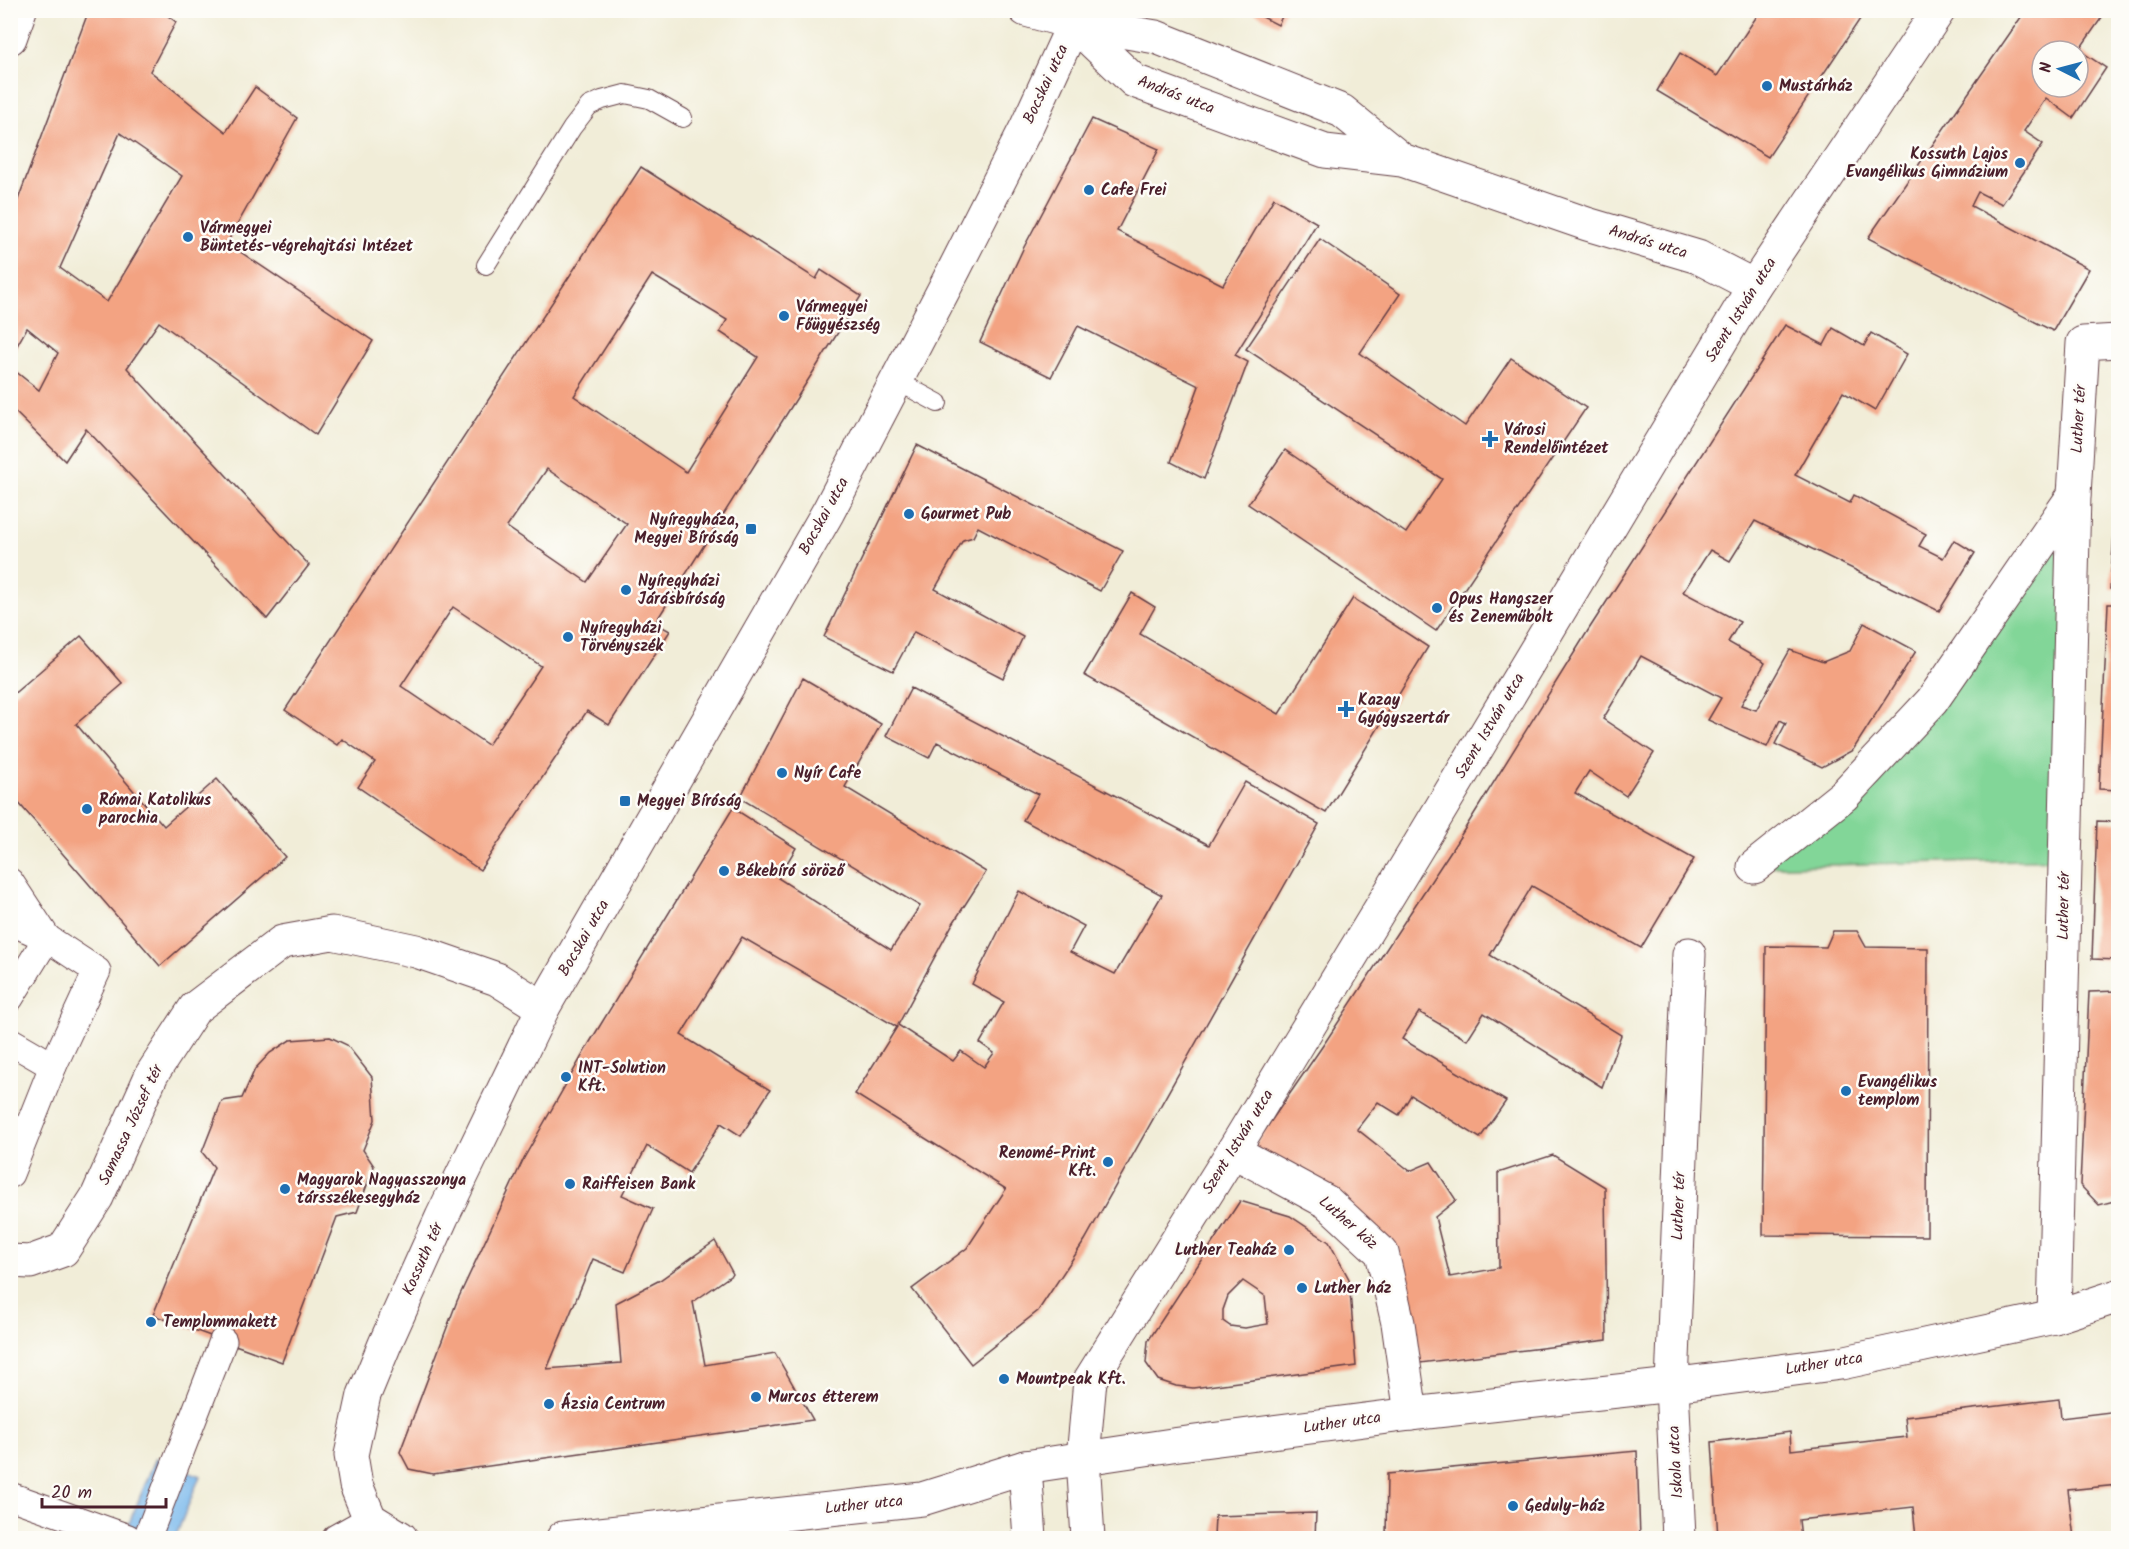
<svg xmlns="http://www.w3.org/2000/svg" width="2129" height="1549" font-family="Kalam,sans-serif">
	<rect width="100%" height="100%" fill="#fdfcf7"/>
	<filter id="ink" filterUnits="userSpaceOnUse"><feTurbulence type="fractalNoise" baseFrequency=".0167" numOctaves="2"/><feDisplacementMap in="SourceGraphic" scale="12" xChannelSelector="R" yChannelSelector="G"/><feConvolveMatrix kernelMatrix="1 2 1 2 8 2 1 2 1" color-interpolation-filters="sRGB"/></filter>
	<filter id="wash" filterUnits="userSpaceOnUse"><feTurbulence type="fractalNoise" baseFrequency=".008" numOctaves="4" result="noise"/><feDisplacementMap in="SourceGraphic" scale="24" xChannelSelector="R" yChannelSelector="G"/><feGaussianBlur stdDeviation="1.35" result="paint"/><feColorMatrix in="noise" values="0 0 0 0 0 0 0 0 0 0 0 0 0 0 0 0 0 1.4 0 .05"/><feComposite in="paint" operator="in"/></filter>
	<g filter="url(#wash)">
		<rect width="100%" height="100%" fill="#f1edd8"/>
		<path fill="#82d698" stroke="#667a62" stroke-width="1.5" d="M2074,495l-9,364 -311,8 90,-72z"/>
		<path fill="#78b8ec" stroke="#616c8c" stroke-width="1.5" d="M156,1458l44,18 -25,62h-52z"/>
		<g id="blocks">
			<g fill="#f3a382" fill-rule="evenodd">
				<path d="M89,10h71l16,12 -26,49 76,61 29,-45 42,31 -70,125 146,98 -57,94 -157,-113 -32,46 182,197 -42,54 -181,-190 -21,32 -55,-54v-40l29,23 19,-37 -31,-25 -17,30v-137zM120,133l62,43 -75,126 -47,-34z"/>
				<path d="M1249,10h36l-7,15z"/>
				<path d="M1761,10h105l-98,147 -111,-66 23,-38 37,23z"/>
				<path d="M2026,10h81l-28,40 27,18 -33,50 -27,-20 -22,33 19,13 -41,60 -24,-12 -7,14 118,63 -36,62 -185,-93zM2042,51h36v36h-36z"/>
				<path d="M1092,119l67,30 -42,82 106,54 51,-87 43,25 -82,132 13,7 -44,117 -33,-17 28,-76 -121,-60 -27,51 -71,-35 43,-93z"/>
				<path d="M641,167l175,112 5,-9 40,26 -206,327 15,8 -61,94 -22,-14 -107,159 -122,-83 17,-25 -33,-23 -5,6 -52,-35zM652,275l75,45 -7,12 38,25 -72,115 -112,-76zM547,469l80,55 -40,58 -80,-55zM453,607l88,59 -53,79 -87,-59z"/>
				<path d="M1320,239l80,55 -40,59 105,73 46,-68 75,50 -150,223 -188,-127 37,-54 121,83 36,-54 -196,-130z"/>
				<path d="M1785,325l39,20 9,-17 31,18 7,-13 36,21 -32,57 -32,-19 -48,83 55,28 4,-8 72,39 -7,12 24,12 11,-18 21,13 -36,58 -184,-90 -25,40 -20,-11 -27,42 57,30 -12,20 37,21 -24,42 15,5 34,-60 33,12 27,-11 14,-28 52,28 -63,99 -31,17 -47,-23 11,-21 -6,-3 -13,27 -59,-27 13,-22 -80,-42 -38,63 51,34 -28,43 -37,-25 -14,22 119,66 -53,89 -109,-62 -42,69 131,80 -19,52 -118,-74 -17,27 -48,-28 -17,27 104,62 -26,37 -69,-43 -12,20 -21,-13 -21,27 53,42 21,-9 25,38 -21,17 15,60 49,-9 -1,-95 55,-18 52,32 2,153 -195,24 -25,-121 -135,-94 74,-108 130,-198 133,-214z"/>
				<path d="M917,445l206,106 -23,40 -122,-64 -5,10 -10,3 -28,49 88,48 -20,41 -89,-46 -21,39 -69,-34z"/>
				<path d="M2118,518v71h-8l5,-70z"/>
				<path d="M1132,593l23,14 -15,27 139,80 74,-116 75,49 -102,166 -242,-138z"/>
				<path d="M2108,604h10v186l-19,-1z"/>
				<path d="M81,636l42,48 -47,40 88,102 53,-47 68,78 -125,109 -150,-173v-96z"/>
				<path d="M803,678l78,46 -36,63 141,85 -34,53 -54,100 55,36 8,-10 23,16 10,-14 -14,-10 24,-41 -32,-18 47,-93 65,35 -14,26 45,22 47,-79 -139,-75 15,-26 -101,-52 -8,16 -43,-22 25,-48 298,157 36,-63 74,42 -234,416 -47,71 -67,53 -59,-75 55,-41 39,-59 -151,-95 42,-67 -155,-90 -61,98 89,55 -29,46 -20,-13 -32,50 -42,-27 -25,49 31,14 -28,63 -32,-13 -46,110 74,-6 -5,-60 44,-23 55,-39 18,33 -40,28 12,63 70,-12 38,67 -380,54 -24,-5 -9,-17 57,-151 67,-143 66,-116 143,-234 63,40 -18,30 113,72 29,-44 -180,-108z"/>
				<path d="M2097,821l21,1v138l-26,-1z"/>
				<path d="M1833,931h24l9,16 62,1 -1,288 -164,-1 3,-289 60,1z"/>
				<path d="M2118,991v209l-19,5 -19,-20 9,-193z"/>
				<path d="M330,1037l17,8 25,32 3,43 -12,30 11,16 -17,46 -20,5 -55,145 -129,-47 61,-148 -12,-15 20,-51 20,-3 13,-29 15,-16 20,-13z"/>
				<path d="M1240,1201l50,15 39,26 20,37 7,87 -163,22 -17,-2 -18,-6 -12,-17 2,-22zM1243,1281l22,15 3,28 -23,4 -15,-2 -7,-5v-11l5,-14z"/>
				<path d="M2059,1399l2,19 57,-7v74l-50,5 6,48h-158l-3,-31 -114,13 2,18h-83l-6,-96 78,-10 1,18 116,-13 -2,-20z"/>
				<path d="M1637,1451l3,87h-254l1,-64z"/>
				<path d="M1316,1513l-1,25h-101l1,-22z"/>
			</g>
		</g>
	</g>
	<g filter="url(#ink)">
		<use href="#blocks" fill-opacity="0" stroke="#633e45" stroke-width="1.5"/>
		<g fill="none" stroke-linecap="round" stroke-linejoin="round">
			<g stroke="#633e45" stroke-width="20">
				<g id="service">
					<path d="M486,265l86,-137 17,-22 13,-6 23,-6 24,5 34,19"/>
					<path d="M897,381l41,22"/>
				</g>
			</g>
			<g stroke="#633e45" stroke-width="29">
				<g id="pedestrian">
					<path d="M10,882l37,56 -37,60"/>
					<path d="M10,925l2,-3 35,16 50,33 -44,95 -43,108"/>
					<path d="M10,1041l43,25"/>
					<path d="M10,1496l118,42"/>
					<path d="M147,1538l76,-197"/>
					<path d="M336,1538l34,-19"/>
				</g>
			</g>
			<g stroke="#633e45" stroke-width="35">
				<g id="minor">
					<path d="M10,38l10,-28"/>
					<path d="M1754,867l90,-72 88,-94 142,-206"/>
					<path d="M1233,1151l94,51 55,51 16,70 13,91"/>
					<path d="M10,1261l20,1 33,-12 34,-53 55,-123 43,-66 87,-66 50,-9 84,18 81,28 46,29"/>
					<path d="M2054,1317l20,-822 9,-152 35,-2"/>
					<path d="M1679,1538l-7,-153 17,-431"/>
				</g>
			</g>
			<g stroke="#633e45" stroke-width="35">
				<g id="tertiary">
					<path d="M1026,10l47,13 83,14 186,74 60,49"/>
					<path d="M1073,23l61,58 191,70 77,9 185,64 111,33 56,29"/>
					<path d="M1025,1467l5,71"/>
					<path d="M401,1538l-31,-19 -14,-34 -5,-30 13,-60 21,-51 57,-127 101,-209 285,-496 126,-242 72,-142 54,-118"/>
					<path d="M563,1538l359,-39 103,-32 147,-22 239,-31 261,-29 169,-22 213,-46 64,-21"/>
					<path d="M1088,1538l-5,-80 7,-78 143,-229 189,-311 332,-554 185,-276"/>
				</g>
			</g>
			<use href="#service" stroke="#fff" stroke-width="18"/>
			<use href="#pedestrian" stroke="#fff" stroke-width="27"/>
			<use href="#minor" stroke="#fff" stroke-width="33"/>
			<use href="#tertiary" stroke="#fff" stroke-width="33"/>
		</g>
	</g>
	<g fill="#1f6fb2" stroke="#fdfcf7" stroke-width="2">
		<circle cx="1767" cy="86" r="6"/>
		<circle cx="2020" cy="163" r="6"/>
		<circle cx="1089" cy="190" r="6"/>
		<circle cx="188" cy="237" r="6"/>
		<circle cx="784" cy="316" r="6"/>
		<path d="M1487 430h6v6h6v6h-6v6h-6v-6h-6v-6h6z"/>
		<circle cx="909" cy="514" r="6"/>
		<rect x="745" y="523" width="12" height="12" rx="3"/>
		<circle cx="626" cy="590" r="6"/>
		<circle cx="1437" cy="608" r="6"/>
		<circle cx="568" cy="637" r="6"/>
		<path d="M1343 700h6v6h6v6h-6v6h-6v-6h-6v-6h6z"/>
		<circle cx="782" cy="773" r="6"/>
		<rect x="619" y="795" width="12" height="12" rx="3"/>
		<circle cx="87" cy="809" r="6"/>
		<circle cx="724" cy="871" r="6"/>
		<circle cx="566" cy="1077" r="6"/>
		<circle cx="1846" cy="1091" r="6"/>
		<circle cx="1108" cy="1162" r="6"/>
		<circle cx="570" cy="1184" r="6"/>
		<circle cx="285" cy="1189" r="6"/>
		<circle cx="1289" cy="1250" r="6"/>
		<circle cx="1302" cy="1288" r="6"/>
		<circle cx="151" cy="1322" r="6"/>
		<circle cx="1004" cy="1379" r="6"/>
		<circle cx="756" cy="1397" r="6"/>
		<circle cx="549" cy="1404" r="6"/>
		<circle cx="1513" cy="1506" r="6"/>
	</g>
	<g text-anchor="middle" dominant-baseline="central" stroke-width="5" stroke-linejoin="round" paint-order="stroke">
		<g font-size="16" fill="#4a1f2b" stroke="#fdfcf7">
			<text transform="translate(1046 84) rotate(-65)">Bocskai utca</text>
			<text transform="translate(1176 95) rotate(21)">András utca</text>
			<text transform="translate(1648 242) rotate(17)">András utca</text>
			<text transform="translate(1741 310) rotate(-58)">Szent István utca</text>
			<text transform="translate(2079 419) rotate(-87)">Luther tér</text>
			<text transform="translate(824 516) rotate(-61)">Bocskai utca</text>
			<text transform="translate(1490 726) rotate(-59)">Szent István utca</text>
			<text transform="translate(2064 906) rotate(-89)">Luther tér</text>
			<text transform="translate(584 938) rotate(-60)">Bocskai utca</text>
			<text transform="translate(131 1125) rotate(-65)">Samassa József tér</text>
			<text transform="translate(1238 1142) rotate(-58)">Szent István utca</text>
			<text transform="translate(1679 1206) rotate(-88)">Luther tér</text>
			<text transform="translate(1348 1223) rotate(41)">Luther köz</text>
			<text transform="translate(423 1259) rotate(-66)">Kossuth tér</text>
			<text transform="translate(1824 1364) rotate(-9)">Luther utca</text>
			<text transform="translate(1342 1423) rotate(-8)">Luther utca</text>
			<text transform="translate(1676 1462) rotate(-93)">Iskola utca</text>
			<text transform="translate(864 1505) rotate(-6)">Luther utca</text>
		</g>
		<g font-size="16" font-weight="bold" fill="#4a1f2b" stroke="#fdfcf7" text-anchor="start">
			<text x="1779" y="86">Mustárház</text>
			<text x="2008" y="154" text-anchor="end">Kossuth Lajos<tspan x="2008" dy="18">Evangélikus Gimnázium</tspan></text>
			<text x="1101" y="190">Cafe Frei</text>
			<text x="200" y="228">Vármegyei<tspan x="200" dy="18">Büntetés-végrehajtási Intézet</tspan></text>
			<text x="796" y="307">Vármegyei<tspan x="796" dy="18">Főügyészség</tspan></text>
			<text x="1504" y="430">Városi<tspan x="1504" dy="18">Rendelőintézet</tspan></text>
			<text x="921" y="514">Gourmet Pub</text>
			<text x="739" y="520" text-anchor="end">Nyíregyháza,<tspan x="739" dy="18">Megyei Bíróság</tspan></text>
			<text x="638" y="581">Nyíregyházi<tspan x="638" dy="18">Járásbíróság</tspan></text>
			<text x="1449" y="599">Opus Hangszer<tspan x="1449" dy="18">és Zeneműbolt</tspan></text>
			<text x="580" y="628">Nyíregyházi<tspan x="580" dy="18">Törvényszék</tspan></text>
			<text x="1358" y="700">Kazay<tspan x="1358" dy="18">Gyógyszertár</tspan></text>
			<text x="794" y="773">Nyír Cafe</text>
			<text x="99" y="800">Római Katolikus<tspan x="99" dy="18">parochia</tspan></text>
			<text x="637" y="801">Megyei Bíróság</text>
			<text x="736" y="871">Békebíró söröző</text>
			<text x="578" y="1068">INT-Solution<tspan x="578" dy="18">Kft.</tspan></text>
			<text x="1858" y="1082">Evangélikus<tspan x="1858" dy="18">templom</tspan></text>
			<text x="1096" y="1153" text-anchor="end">Renomé-Print<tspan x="1096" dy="18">Kft.</tspan></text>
			<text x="297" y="1180">Magyarok Nagyasszonya<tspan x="297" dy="18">társszékesegyház</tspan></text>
			<text x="582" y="1184">Raiffeisen Bank</text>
			<text x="1277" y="1250" text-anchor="end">Luther Teaház</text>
			<text x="1314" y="1288">Luther ház</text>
			<text x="163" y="1322">Templommakett</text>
			<text x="1016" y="1379">Mountpeak Kft.</text>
			<text x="768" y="1397">Murcos étterem</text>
			<text x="561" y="1404">Ázsia Centrum</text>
			<text x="1525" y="1506">Geduly-ház</text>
		</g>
	</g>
	<rect width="2129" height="1549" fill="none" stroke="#fdfcf7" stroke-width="36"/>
	<g transform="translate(2060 69) rotate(276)"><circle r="28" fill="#fdfcf7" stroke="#b5a4a5" stroke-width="1.5"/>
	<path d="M0-4.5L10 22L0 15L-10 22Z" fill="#1f6fb2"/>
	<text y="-9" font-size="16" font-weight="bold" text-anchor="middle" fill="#4a1f2b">N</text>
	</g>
	<path d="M42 1498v9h124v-9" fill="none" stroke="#4a1f2b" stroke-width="3"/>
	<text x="51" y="1498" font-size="18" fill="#4a1f2b" stroke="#fdfcf7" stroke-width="4.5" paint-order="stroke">20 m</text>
</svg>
